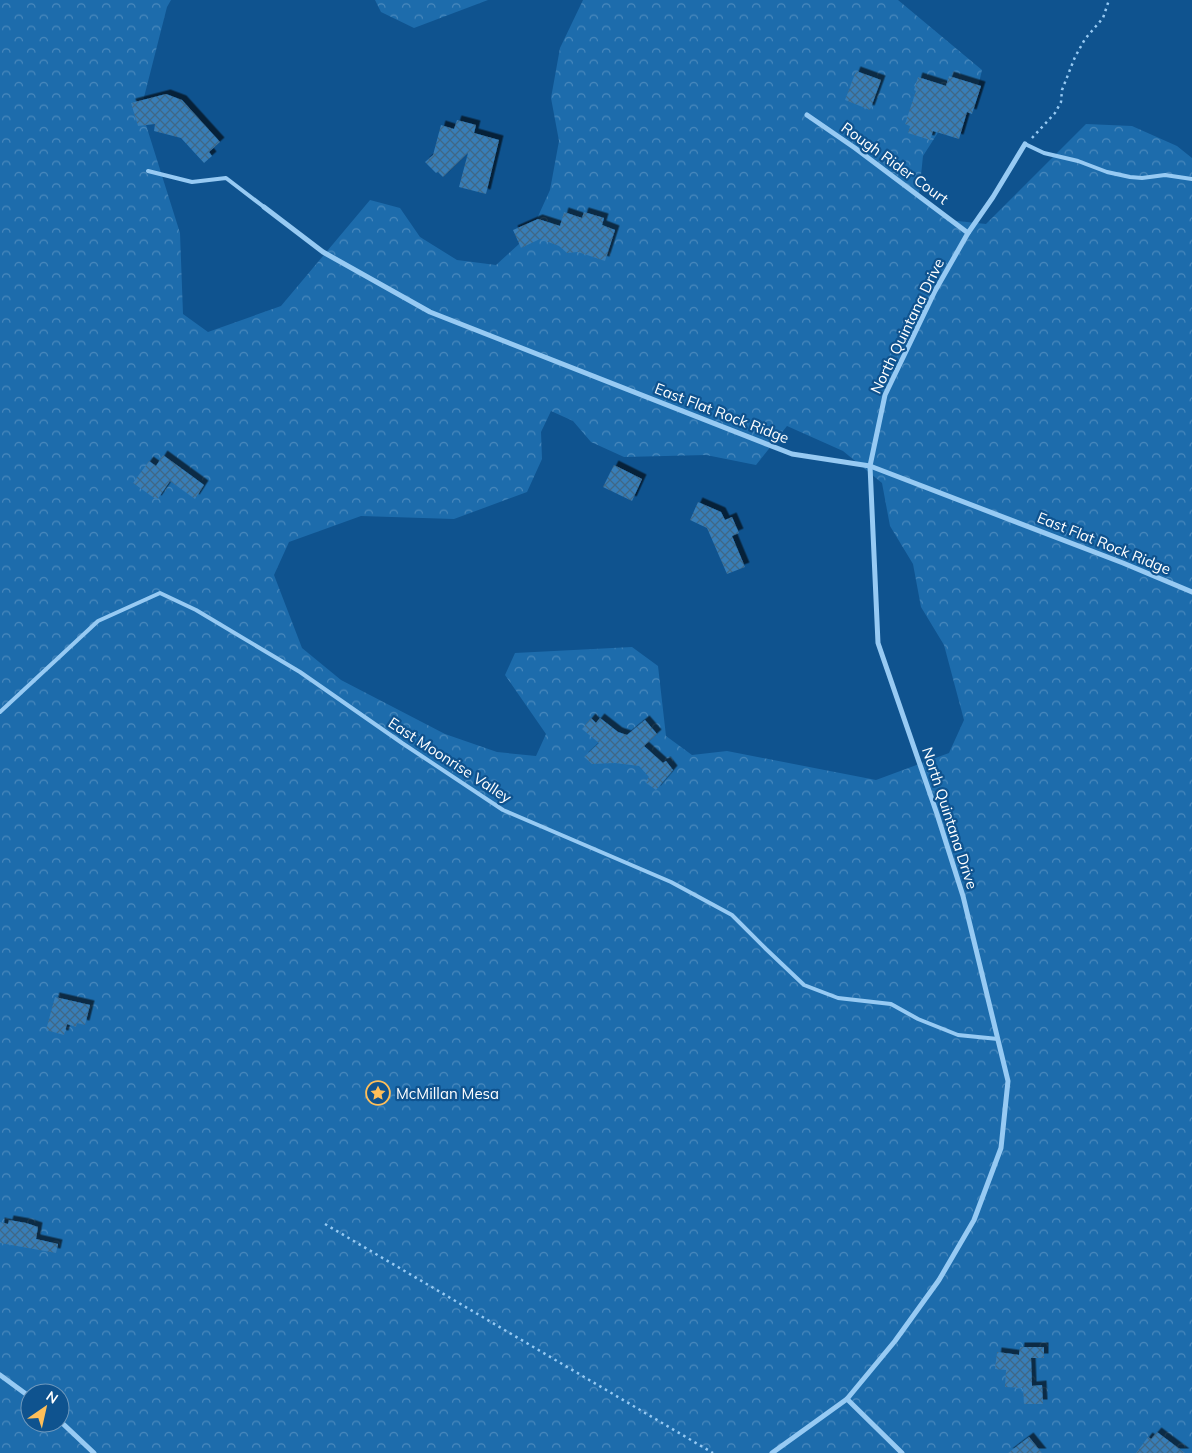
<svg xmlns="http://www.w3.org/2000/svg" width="1192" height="1453" font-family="Mulish,sans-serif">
	<defs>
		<pattern id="forest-crowns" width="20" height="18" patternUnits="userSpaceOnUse" patternTransform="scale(1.25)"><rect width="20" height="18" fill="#1d6cac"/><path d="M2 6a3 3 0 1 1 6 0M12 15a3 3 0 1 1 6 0" fill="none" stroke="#4a89bd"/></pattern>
		<pattern id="building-cross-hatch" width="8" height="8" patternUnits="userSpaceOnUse" patternTransform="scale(1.25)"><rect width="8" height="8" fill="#377eb8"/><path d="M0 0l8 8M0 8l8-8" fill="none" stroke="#406887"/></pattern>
		<filter id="shadow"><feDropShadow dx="4.5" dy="-4.5" stdDeviation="0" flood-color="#0009"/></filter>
	</defs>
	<rect width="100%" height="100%" fill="#0f538f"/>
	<g fill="url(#forest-crowns)" fill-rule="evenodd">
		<path d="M0,0h171l-4,7 -26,102 39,124 3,81 25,18 73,-26 89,-106 30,8 20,29 37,23 39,5 34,-31 20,-44 9,-49 -8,-43 9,-50 23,-48h315l84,70 -7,30 -29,20 -23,36 -4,38 29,26 38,4 100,-100 46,2 45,20 15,12v1295h-1192zM551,411l22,10 18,21 33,15 82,-2 50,10 31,-39 56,25 39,32 8,43 23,38 8,43 23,38 20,75 -15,33 -73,27 -149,-29 -35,4 -26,-19 -8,-70 -26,-19 -117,6 -10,22 41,59 -10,22 -39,-4 -52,-18 -104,-54 -39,-32 -28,-73 15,-33 72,-26 93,3 73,-27 15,-33 -1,-27zM30,1393h30v30h-30z"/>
		<path d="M375,0h113l-74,28 -33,-16z"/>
	</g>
	<g fill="url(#building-cross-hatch)" filter="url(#shadow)">
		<path d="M856,71l25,9 -11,30 -25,-10z"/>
		<path d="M949,76l32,10 -9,28 -5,-2 -8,27 -26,-8 -3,9 -22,-7 2,-7 -5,-2 11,-33 -2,-1 4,-13 28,9z"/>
		<path d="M166,94l16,6 38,42 -11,10 3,4 -8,7 -23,-25 -27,-7 1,-7 -17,2 -7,-23z"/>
		<path d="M457,120l19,5 -2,8 25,7 -13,54 -27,-7 9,-34 -25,24 -5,-5 -2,1 -11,-11 8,-7 8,-30 13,4z"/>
		<path d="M564,212l18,6 2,-6 20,6 -2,7 13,5 -10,31 -27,-9 -11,1 -8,-7 -19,-7 -19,9 -8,-18 25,-11 22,7z"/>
		<path d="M163,455l41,30 -9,14 -25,-18 -13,19 -24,-17 16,-22 7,5z"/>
		<path d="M614,465l28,14 -10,22 -29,-14z"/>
		<path d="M698,502l23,10 4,8 7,-3 7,16 -7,3 13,31 -18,7 -20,-46 -17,-8z"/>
		<path d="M591,718l5,5 4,-5 18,14 9,3 18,-15 12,14 -13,12 19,17 3,-2 7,9 -17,20 -11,-8 4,-5 -10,-11 -24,-3 -23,1 -8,-7 15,-14 -17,-14z"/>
		<path d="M55,997l35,8 -5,20 -8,-2 -1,4 -9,-3 -3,11 -18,-5z"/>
		<path d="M9,1220l17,3 12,4 -2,12 22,5 -2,9 -56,-10v-21l8,2z"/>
		<path d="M1020,1347h24v11h-13l1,28 10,-1 1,19h-19l-1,-16 -18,-1 1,-17 -11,-1 2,-17 22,3z"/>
		<path d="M1157,1432l28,21h-49l12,-16 3,2z"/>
		<path d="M1029,1437l13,16h-34z"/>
	</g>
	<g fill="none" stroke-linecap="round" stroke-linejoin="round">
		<g stroke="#97caf3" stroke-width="2.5" stroke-dasharray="2.5 4" stroke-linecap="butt">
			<path d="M1032,138l23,-25 6,-11 1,-12 13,-33 10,-18 18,-21 6,-18"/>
			<path d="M325,1224l388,229"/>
		</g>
		<g stroke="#97caf3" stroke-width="4">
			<path d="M1025,144l19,9 34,8 29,11 23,5 12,1 23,-3 27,4"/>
			<path d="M148,171l44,11 34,-4 38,29"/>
			<path d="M0,712l98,-91 62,-28 36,17 104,62 102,71 101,67 168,72 61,33 34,34 38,36 34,13 53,6 27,15 40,16 40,4"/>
		</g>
		<g stroke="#97caf3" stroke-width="5">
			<path d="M807,115l48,33 113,85"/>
			<path d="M264,207l59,45 107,60 362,142 78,12 253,97 69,29"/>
			<path d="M0,1375l30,22"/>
			<path d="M847,1399l55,54"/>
			<path d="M60,1421l34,32"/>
			<path d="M772,1453l75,-54 48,-58 44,-61 35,-60 27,-72 7,-67 -45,-185 -26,-82 -59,-171 -8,-177 15,-71 50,-104 33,-58 25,-36 32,-53"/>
		</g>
	</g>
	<defs>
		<g id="sight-ring" transform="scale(1.25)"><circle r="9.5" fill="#0f538f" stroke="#ffbf59" stroke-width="1.5"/><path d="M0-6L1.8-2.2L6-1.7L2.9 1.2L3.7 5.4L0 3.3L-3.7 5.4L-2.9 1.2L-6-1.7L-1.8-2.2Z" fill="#ffbf59"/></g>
	</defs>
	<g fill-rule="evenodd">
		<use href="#sight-ring" x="378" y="1093"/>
	</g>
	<g text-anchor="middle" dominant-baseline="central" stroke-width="4.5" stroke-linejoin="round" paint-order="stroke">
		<g font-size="15" fill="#fff" stroke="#0f538f">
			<text transform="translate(895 163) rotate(36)">Rough Rider Court</text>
			<text transform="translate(907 326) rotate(-64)">North Quintana Drive</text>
			<text transform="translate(722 413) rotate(21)">East Flat Rock Ridge</text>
			<text transform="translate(1104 543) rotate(22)">East Flat Rock Ridge</text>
			<text transform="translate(450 760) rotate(33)">East Moonrise Valley</text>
			<text transform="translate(950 818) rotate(72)">North Quintana Drive</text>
		</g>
		<g font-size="15" fill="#fff" stroke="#0f538f" text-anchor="start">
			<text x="396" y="1093">McMillan Mesa</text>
		</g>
	</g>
	<g transform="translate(45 1408) rotate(34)"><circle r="24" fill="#0f538f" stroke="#6f98bc"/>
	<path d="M0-4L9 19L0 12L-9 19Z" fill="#ffbf59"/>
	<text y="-8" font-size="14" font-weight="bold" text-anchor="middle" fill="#ffffff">N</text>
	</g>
</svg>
